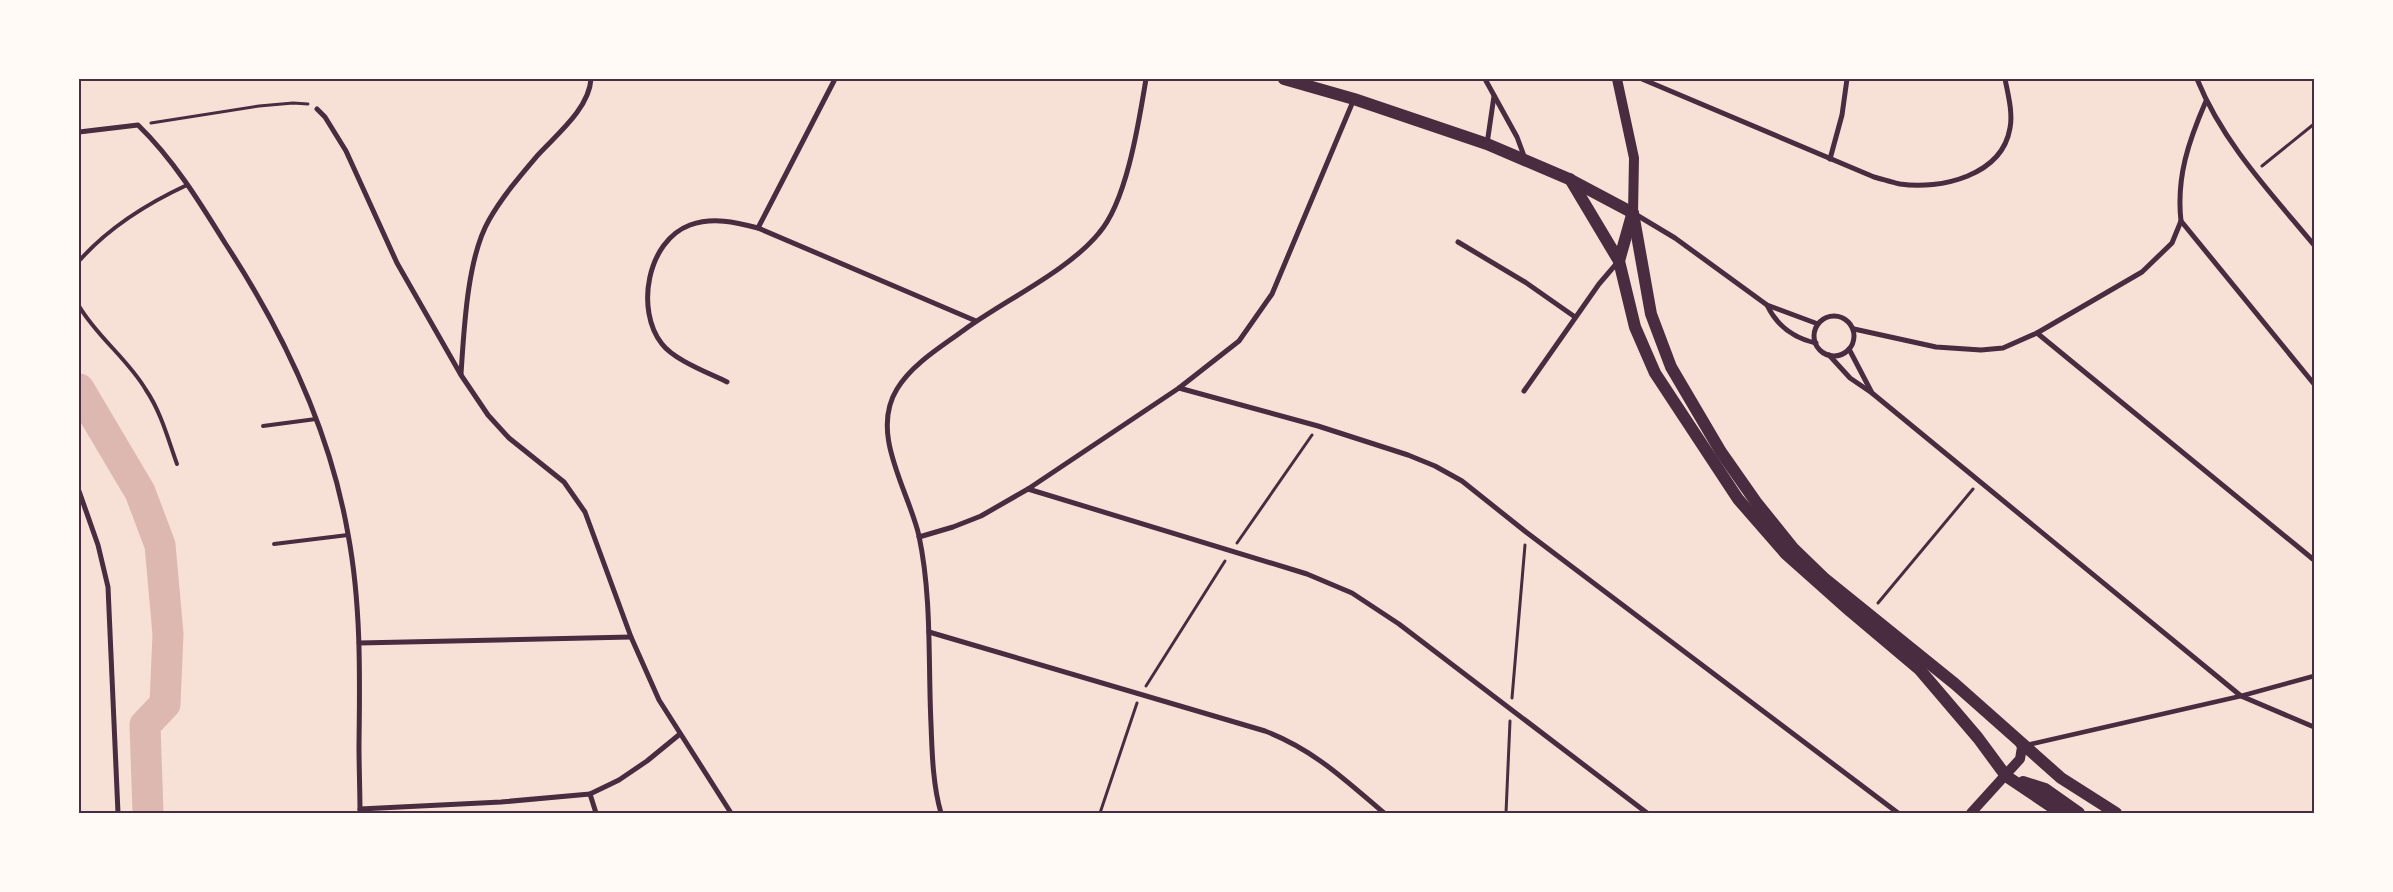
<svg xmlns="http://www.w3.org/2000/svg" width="2393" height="892" font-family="Montserrat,sans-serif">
	<rect width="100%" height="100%" fill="#f7e1d7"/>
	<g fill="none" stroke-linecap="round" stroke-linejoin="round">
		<path stroke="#dcb8b0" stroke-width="31" d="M79,389l61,103 20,53 8,89 -3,70 -20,21 3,88"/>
		<g stroke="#4a2c40" stroke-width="3">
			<path d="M151,123l108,-17 34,-3 15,1"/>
			<path d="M2262,166l52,-42"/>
			<path d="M1237,543l75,-108"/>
			<path d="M1878,603l95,-114"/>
			<path d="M1146,686l79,-125"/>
			<path d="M1512,698l13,-153"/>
			<path d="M1100,813l37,-110"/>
			<path d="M1506,813l4,-92"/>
		</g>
		<g stroke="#4a2c40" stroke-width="4">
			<path d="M79,261c30,-34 67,-57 108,-76"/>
			<path d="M79,306c18,31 49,53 67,84 15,22 22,49 31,74"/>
			<path d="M263,426l53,-7"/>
			<path d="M274,544l74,-9"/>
		</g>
		<path stroke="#4a2c40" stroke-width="4.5" d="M2027,745l214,-49 73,-20"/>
		<g stroke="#4a2c40" stroke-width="5">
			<path d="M1485,79l32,58 7,19"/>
			<path d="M1642,79l232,98c8,2 17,5 26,7 40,6 102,-8 110,-56 3,-15 -2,-34 -5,-49"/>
			<path d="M2197,79c26,64 73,113 117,166"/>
			<path d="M2206,101c-17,39 -30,76 -25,120l133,163"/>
			<path d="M317,109l8,8 21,34 51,112 64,112 27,40 21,23 55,44 21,30 46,125 28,63 72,113"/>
			<path d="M79,132l59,-7c35,34 61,76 87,118 57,87 105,187 123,291 13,69 12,141 11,211 0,23 1,46 1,68"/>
			<path d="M1487,144l7,-48"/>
			<path d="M1830,159l12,-44 5,-36"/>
			<path d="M1635,214l40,24 92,67 51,19"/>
			<path d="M758,228l77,-149"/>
			<path d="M1458,242l67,40 50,35"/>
			<path d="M1767,305c10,21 26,33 49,38"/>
			<circle cx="1834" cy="336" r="20"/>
			<path d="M1854,329l82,18 45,3 22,-2 34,-15 105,-61 30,-29 9,-22"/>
			<path d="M2037,333l277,227"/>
			<path d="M1849,349l23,44"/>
			<path d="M1829,355l21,23 22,15 369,303 73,31"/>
			<path d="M461,374c3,-44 6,-116 28,-154 13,-23 31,-44 48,-64 19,-21 52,-47 54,-77"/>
			<path d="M727,382c-18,-9 -53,-22 -65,-38 -27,-34 -15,-103 28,-119 23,-8 45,-3 68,3l218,93"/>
			<path d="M1179,388l139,38 90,29 27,11 27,15 64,51 372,281"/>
			<path d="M1524,391l75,-107 18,-21"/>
			<path d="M1028,489l279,85 45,19 47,31 248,189"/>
			<path d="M79,491l19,54 10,42 10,226"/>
			<path d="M919,537l34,-10 28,-11 47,-27 151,-101 60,-47 33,-47 82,-195"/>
			<path d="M929,632l336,99c49,19 79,48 119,82"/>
			<path d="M359,643l272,-6"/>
			<path d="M590,794l6,19"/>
			<path d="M360,809l141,-7 89,-8 29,-14 28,-19 33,-27"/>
			<path d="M941,813c-8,-27 -9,-60 -10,-89 -3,-62 1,-126 -12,-188 -10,-45 -50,-102 -22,-147 15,-25 44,-42 67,-59 41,-30 104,-59 135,-97 28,-32 40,-112 47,-154"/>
		</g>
		<g stroke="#4a2c40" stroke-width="10">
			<path d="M1617,79l17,79 -1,55"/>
			<path d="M1971,813l49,-54 2,-12 -4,-8"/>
		</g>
		<g stroke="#4a2c40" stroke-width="12">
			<path d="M1284,79l70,20 133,45 82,35 64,34"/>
			<path d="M1570,179l49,82"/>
			<path d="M1633,213l18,101 20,53 50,85 35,50 37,46 32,31 130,105 106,94 55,35"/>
			<path d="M1632,215l-13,46 16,66 20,46 83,126 48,55 64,57 70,59 58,68 28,38 55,37"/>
			<path d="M2023,782l22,7 34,24"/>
		</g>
	</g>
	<rect width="2393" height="892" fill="none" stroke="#fffaf5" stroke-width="160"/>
	<rect x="80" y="80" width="2233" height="732" fill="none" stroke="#4a2c40" stroke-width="2"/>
</svg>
